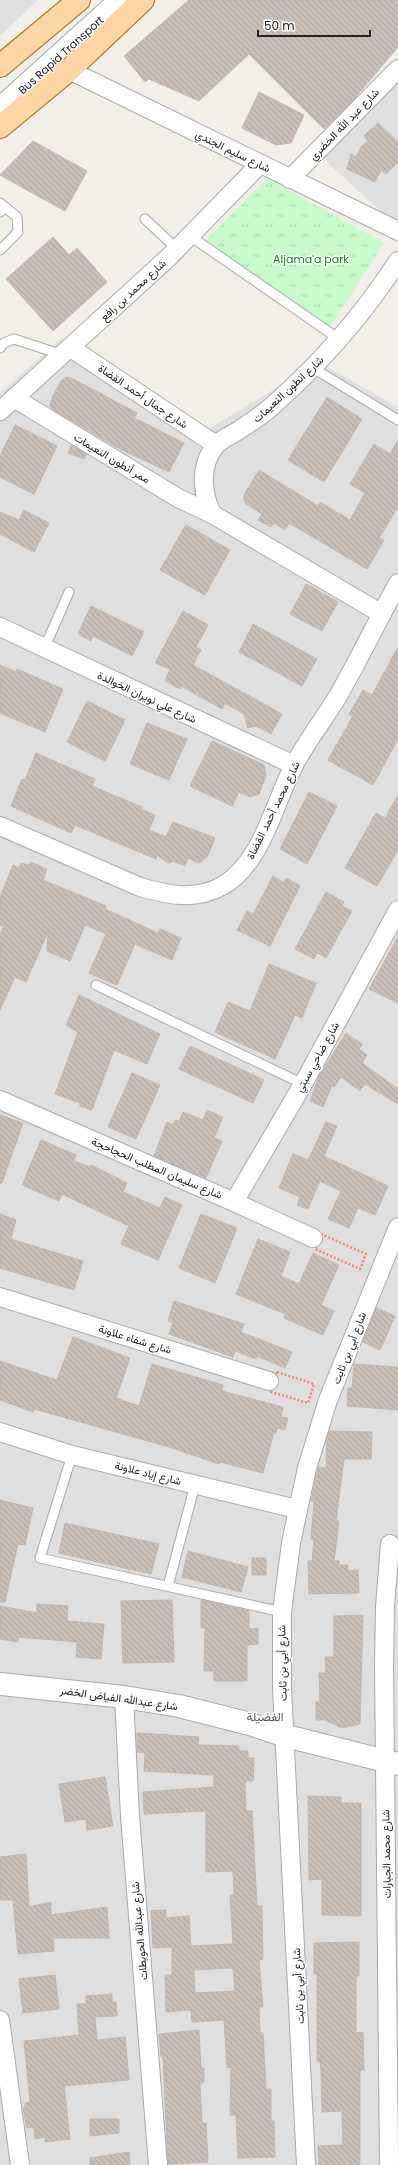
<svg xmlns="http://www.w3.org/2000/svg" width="398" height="2165" font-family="Poppins,Vazirmatn,sans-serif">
	<defs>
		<pattern id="park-tufts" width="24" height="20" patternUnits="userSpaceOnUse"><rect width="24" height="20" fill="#c8facc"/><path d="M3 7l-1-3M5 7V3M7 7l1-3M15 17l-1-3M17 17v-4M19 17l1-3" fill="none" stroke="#acd6af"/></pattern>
		<pattern id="building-back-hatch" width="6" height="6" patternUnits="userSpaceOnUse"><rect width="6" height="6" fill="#c7bfb8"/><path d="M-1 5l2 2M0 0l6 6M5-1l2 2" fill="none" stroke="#aba49e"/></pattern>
	</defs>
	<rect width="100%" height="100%" fill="#f2efe9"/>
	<g fill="#e0dfdf">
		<path d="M0,0h38l-38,36z"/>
		<path d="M398,56v171l-81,-74z"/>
		<path d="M62,338l143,93 114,-69 79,45v1758h-398v-1772z"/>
	</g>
	<path fill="url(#park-tufts)" d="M267,178l117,65 -56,87 -126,-86z"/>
	<g fill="url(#building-back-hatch)" stroke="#c4b6ab" fill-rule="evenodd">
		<path d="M189,0h209v47l-44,52 -30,30 -75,-75 -50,47 -50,-22 -4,3 -21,-26z"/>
		<path d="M259,92l45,23 -13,28 -15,2 -34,-17z"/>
		<path d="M378,123l20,19v20l-12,12 -5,-4 -6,12 -28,-13 4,-15 5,3 5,-10 7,-6 -4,-5z"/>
		<path d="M33,141l54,30 -22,40 -65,-36z"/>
		<path d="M53,237l16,18 8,-7 30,34 -54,49 -47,-52z"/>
		<path d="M66,377l5,1 66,35 -3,5 50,25 -15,29 -51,-24 -66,-39 -2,-4 2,-7 9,-17z"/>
		<path d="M327,397l35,22 -38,63 -36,-22z"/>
		<path d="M15,425l42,21 -23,48 -34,-17v-21z"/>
		<path d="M398,440v67l-19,31 5,2 -17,29 -78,-46 -4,7 -11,-7 -3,4 -13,-7 4,-6 -16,-10 -2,-4v-5l15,-25 59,36 2,-4 30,18 15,-27 -15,-9 24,-40 16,10z"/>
		<path d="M71,445l15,9 -2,5 -16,-6z"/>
		<path d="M24,510l25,13 -15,29 -34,-18v-22l19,8z"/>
		<path d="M186,525l44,25 -25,45 -45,-25z"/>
		<path d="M306,584l32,18 -16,29 -32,-17z"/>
		<path d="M91,606l53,26 -12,24 -39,-20 -2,5 -13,-7z"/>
		<path d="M183,611l25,14 -12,22 5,3 -8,15 89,49 -11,20 -15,-8 -8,2 -4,-14 -19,-11 -3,6 -41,-23 -1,3 -15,-8 5,-12 -15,-6z"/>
		<path d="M253,624l64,35 -15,27 -63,-34z"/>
		<path d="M398,647v92l-25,46 -45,-25 25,-44 -4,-2 14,-24 9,5z"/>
		<path d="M0,665l16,7 1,-3 46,20 -18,43 -45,-19z"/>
		<path d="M87,701l38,19 -20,41 -38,-19z"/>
		<path d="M147,723l40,16 -18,41 -39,-16z"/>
		<path d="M212,741l52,24 2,11 -7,18 -9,3 -11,-5 -7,14 -42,-20z"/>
		<path d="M36,753l59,26 -3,7 50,21 -1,2 14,6 -6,15 17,7 7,-15 42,16 -8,19 -8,6 -11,-5 -3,8 -12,-5 -5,2 -11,-8 -1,4 -81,-34 -4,8 -60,-27 11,-27 3,1z"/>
		<path d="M309,792l28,14 -30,58 -27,-15z"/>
		<path d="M398,795v55l-21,36 -32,-18 31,-55 9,5z"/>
		<path d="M31,862l16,7 -4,11 63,26 -1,3 53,24 2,-4 21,9 -9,22 -37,-16 -18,41 -28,-12 17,-39 -21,-9 -15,36 -23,-10 1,-19 -22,50 -11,-5 -15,33v-75l4,-9 -4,-1v-28l13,-32 6,3 2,-5 7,2z"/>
		<path d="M273,876l11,7 2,-5 14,8 -30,60 -33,-16 10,-19 6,3z"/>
		<path d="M326,892l18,10 -2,4 10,5 -26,47 -9,-5 -3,6 -19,-10z"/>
		<path d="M398,937v66l-29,-14z"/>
		<path d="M269,964l47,19 -14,35 -7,-3 -20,44 -60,-27 13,-30 22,9z"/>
		<path d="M79,995l81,39 -13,30 -33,-14 -22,60 -12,-4v-3l-25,-9 23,-62 -12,-7z"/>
		<path d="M346,1033l16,11 -3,5 8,6 -5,8 36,26v15l-33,-20 -5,7 -19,-14 -7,10 -2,-2 -9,22 -13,-6 9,-25z"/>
		<path d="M190,1046l74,34 -11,23 -74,-34z"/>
		<path d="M132,1073l28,12 -24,54 -28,-12z"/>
		<path d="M207,1110l16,7 -9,21 8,3 -16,37 -52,-22 13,-34 6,3 2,-5 4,1 4,-9 20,8z"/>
		<path d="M0,1115l23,8 -21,60h-2z"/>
		<path d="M326,1122l11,4 -13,30 64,30 -13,29 -17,-7 -9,20 -21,-9 13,-28 -21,-10 -12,28 -11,-4 3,-8 -21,-9 14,-34 15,6z"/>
		<path d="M41,1140l35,15 -2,6 16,6 1,-2 36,18 -4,9 37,16 5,-11 17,8 -24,55 -37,-16 8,-18 -67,-32 -3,7 -37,-16z"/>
		<path d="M0,1214l16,6 -5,19 72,22 -9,29 -74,-22z"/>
		<path d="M201,1214l36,14 -22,55 -36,-15z"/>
		<path d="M258,1239l32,13 -9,24 18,8 14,-31 26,12 -18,40 13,6 -11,24 -39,-17 1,-4 -49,-20z"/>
		<path d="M174,1301l70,23 -3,8 51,20 -7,16 -28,-12 -1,3 -21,-8 -2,6 -64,-23 4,-11 -5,-2z"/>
		<path d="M376,1308l19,8 -15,34 -17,-8z"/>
		<path d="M73,1337l57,21 -14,40 23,8 13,-42 71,21 -1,6 61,16 -2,10 7,1 -3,12 -8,-2 -1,5 -2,-1 -11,41 -43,-11 -1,2 -50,-17 -135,-38 -1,3 -33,-12v-39l57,19z"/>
		<path d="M354,1364l44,3v43l-51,-4 1,-18h4z"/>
		<path d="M329,1431l43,1 -1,27h-27l-8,62h3l-5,40h5v4h9v6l10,-1 1,23 -50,1 -1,-33h4l2,-21 -3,-1 3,-38h-3l7,-34 8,1 1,-28z"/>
		<path d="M0,1500l33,8 -8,37 -7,-1 -13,58h-5z"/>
		<path d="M65,1523l94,21 -8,30 -92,-21z"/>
		<path d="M188,1551l60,16 -7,25 -59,-15z"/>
		<rect x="252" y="1558" width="14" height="17"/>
		<path d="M172,1600l2,62 -51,1 -2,-62z"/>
		<path d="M201,1600l48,11v18l9,-1v16l-11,1v36h-33v-10h-10l1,-43h-4z"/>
		<path d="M37,1604l31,2 -1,15 37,3 -3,35 -25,-2 1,-15 -58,-5 -1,5 -18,-3v-33l37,7z"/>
		<path d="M363,1615l-3,109 -18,4 -17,-8h-9v-18h4l-1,-29h7l-1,-16h9v-41z"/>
		<path d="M137,1733l62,4 -1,8 41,1v5h9v7h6l-1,23h-8l1,30h6l5,95h5l1,53 -4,1 4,47h-4l1,26h3l3,56h5v32h3l1,36 -37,1 -2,-43h-6l1,-48 -4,1 -3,-48 -32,2 -1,-12 -25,2 -1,-37h7v-28l-19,1 -2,-37 15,-1v8l23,-2 2,30 42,-2 -3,-49h4l-1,-24 -27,1v-61l-62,3 -1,-22 71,-5v-12l-70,-4 1,-18 -8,-1zM233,1968l2,23 -40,2 -1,-23z"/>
		<path d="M105,1777l8,49 -26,4 -1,-11 -21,3 -6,-38z"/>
		<path d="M308,1796l33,1v6h20v113l-39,-1v-36l-13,1z"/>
		<path d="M26,1854l3,53 22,-5v13l56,-8 2,31h-56l1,13 -36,3 -5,-54h-13v-43z"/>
		<path d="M359,1942v34h-3v57l7,-1 1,38h-4v95h-41l-1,-19 25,-1 -1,-34 -20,1 -1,-41 -1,-10h-3v-87h-3v-31z"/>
		<path d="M55,1975l4,34 -36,4 -4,-34z"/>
		<path d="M112,1994v8h4l1,14 -22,1 2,23 28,-3 4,43 -65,6 6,53 -25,3v-5l-10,2 -1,-12 -7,1 -4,-20h2v-5l5,-1 -6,-61 55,-6 -2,-31h9v-8z"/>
		<path d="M199,2030l2,38h3v14l-4,3 2,38h4l2,39 -40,2 -5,-107h-2l-2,-23z"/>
		<path d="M90,2119h29v14l-29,3z"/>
		<path d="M129,2152l1,13h-40v-7z"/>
	</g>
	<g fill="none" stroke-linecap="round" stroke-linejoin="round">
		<g stroke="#a9a9a9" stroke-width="11">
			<g id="service">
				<path d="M0,100l111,-100"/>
				<path d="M0,110l122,-110"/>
				<path d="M0,203l5,4 -5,5"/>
				<path d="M145,219l32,30"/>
				<path d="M190,236l149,103"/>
				<path d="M0,250l18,-18 -1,-15 -12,-10"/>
				<path d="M0,348l4,-5 10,-4 49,16"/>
				<path d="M313,368l85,52"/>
				<path d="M44,649l25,-57"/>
				<path d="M96,985l207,99"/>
				<path d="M72,1455l-32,103 242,54"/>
				<path d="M168,1586l27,-101"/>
			</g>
		</g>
		<g stroke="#a9a9a9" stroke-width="20">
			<g id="minor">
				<path d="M69,70l329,161"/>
				<path d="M290,179l108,-110"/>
				<path d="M71,348l145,97"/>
				<path d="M14,398l164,100 34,16"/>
				<path d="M0,411l169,-154 91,-93"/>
				<path d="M382,614l-170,-100c-10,-21 -13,-49 4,-69 5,-6 16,-10 23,-15 11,-7 22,-14 32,-23 48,-42 92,-92 127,-146"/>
				<path d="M0,627l294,138"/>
				<path d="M0,826l140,61c28,8 55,14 82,-1 40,-22 52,-83 72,-121 13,-24 30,-46 44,-69 21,-37 40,-76 60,-113"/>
				<path d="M0,1100l234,102 79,36"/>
				<path d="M234,1202l69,-118 95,-174"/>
				<path d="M0,1297l269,84"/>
				<path d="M0,1432l72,23 225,54"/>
				<path d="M124,1697l6,119 28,349"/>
				<path d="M0,2020l20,145"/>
				<path d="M306,2165l-24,-476v-77l9,-69 16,-75 21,-68 70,-173"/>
				<path d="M389,2165l-5,-500 1,-58 5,-63"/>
			</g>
		</g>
		<g stroke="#a9a9a9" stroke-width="24">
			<path id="tertiary" d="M0,1684l124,13 55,9 71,18 36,12 112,28"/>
		</g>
		<g stroke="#a06b00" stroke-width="24">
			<g id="primary">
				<path d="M0,66l79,-66"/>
				<path d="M0,127l69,-57 74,-70"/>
			</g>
		</g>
		<g stroke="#fa8072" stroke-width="2.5" stroke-dasharray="2 2" stroke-linecap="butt">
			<path d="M321,1234l45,20 -6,15 -45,-20z"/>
			<path d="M277,1372l37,12 -6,19 -37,-11z"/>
		</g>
		<use href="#service" stroke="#fff" stroke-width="9"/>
		<use href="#minor" stroke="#fff" stroke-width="18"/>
		<use href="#tertiary" stroke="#fff" stroke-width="22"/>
		<use href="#primary" stroke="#fcd6a4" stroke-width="22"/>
	</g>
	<g text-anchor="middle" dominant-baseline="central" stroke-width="3" stroke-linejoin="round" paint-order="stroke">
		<g font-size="11" fill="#222" stroke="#fff">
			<text transform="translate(61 55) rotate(-42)">Bus Rapid Transport</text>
			<text transform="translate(344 124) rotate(-46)">شارع عبد الله الخضري</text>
			<text transform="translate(233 151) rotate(26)">شارع سليم الجندي</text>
			<text transform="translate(133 290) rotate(-43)">شارع محمد بن رافع</text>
			<text transform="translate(288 389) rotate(-43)">شارع انطون النعيمات</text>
			<text transform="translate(143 396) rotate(34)">شارع جمال أحمد القضاة</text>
			<text transform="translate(112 458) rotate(31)">ممر أنطون النعيمات</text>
			<text transform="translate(147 697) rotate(25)">شارع علي نويران الخوالدة</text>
			<text transform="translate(273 810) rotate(-64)">شارع محمد أحمد القضاة</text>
			<text transform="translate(317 1057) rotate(-61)">شارع ضاحي سبتي</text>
			<text transform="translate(157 1168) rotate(23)">شارع سليمان المطلب الحجاحجة</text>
			<text transform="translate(135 1339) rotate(17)">شارع شفاء علاونة</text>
			<text transform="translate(349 1348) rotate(-69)">شارع أبي بن ثابت</text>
			<text transform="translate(148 1473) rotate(14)">شارع إياد علاونة</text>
			<text transform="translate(282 1663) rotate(-91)">شارع أبي بن ثابت</text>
			<text transform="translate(119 1698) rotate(8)">شارع عبدالله الفياض الخضر</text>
			<text transform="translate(386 1854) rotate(-91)">شارع محمد الجبارات</text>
			<text transform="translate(139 1931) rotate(-95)">شارع عبدالله الحويطات</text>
			<text transform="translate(298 1986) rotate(-93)">شارع أبي بن ثابت</text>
		</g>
		<g font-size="11" fill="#0c8416" stroke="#fff">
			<text x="311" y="259">Aljama'a park</text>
		</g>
		<g font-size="12" fill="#555" stroke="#fff">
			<text x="265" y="1716">الفضيلة</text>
		</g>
	</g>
	<path d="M258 30v6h112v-6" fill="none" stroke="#222222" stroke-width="2"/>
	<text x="264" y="30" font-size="12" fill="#222222" stroke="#ffffff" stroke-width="3" paint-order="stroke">50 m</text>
</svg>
